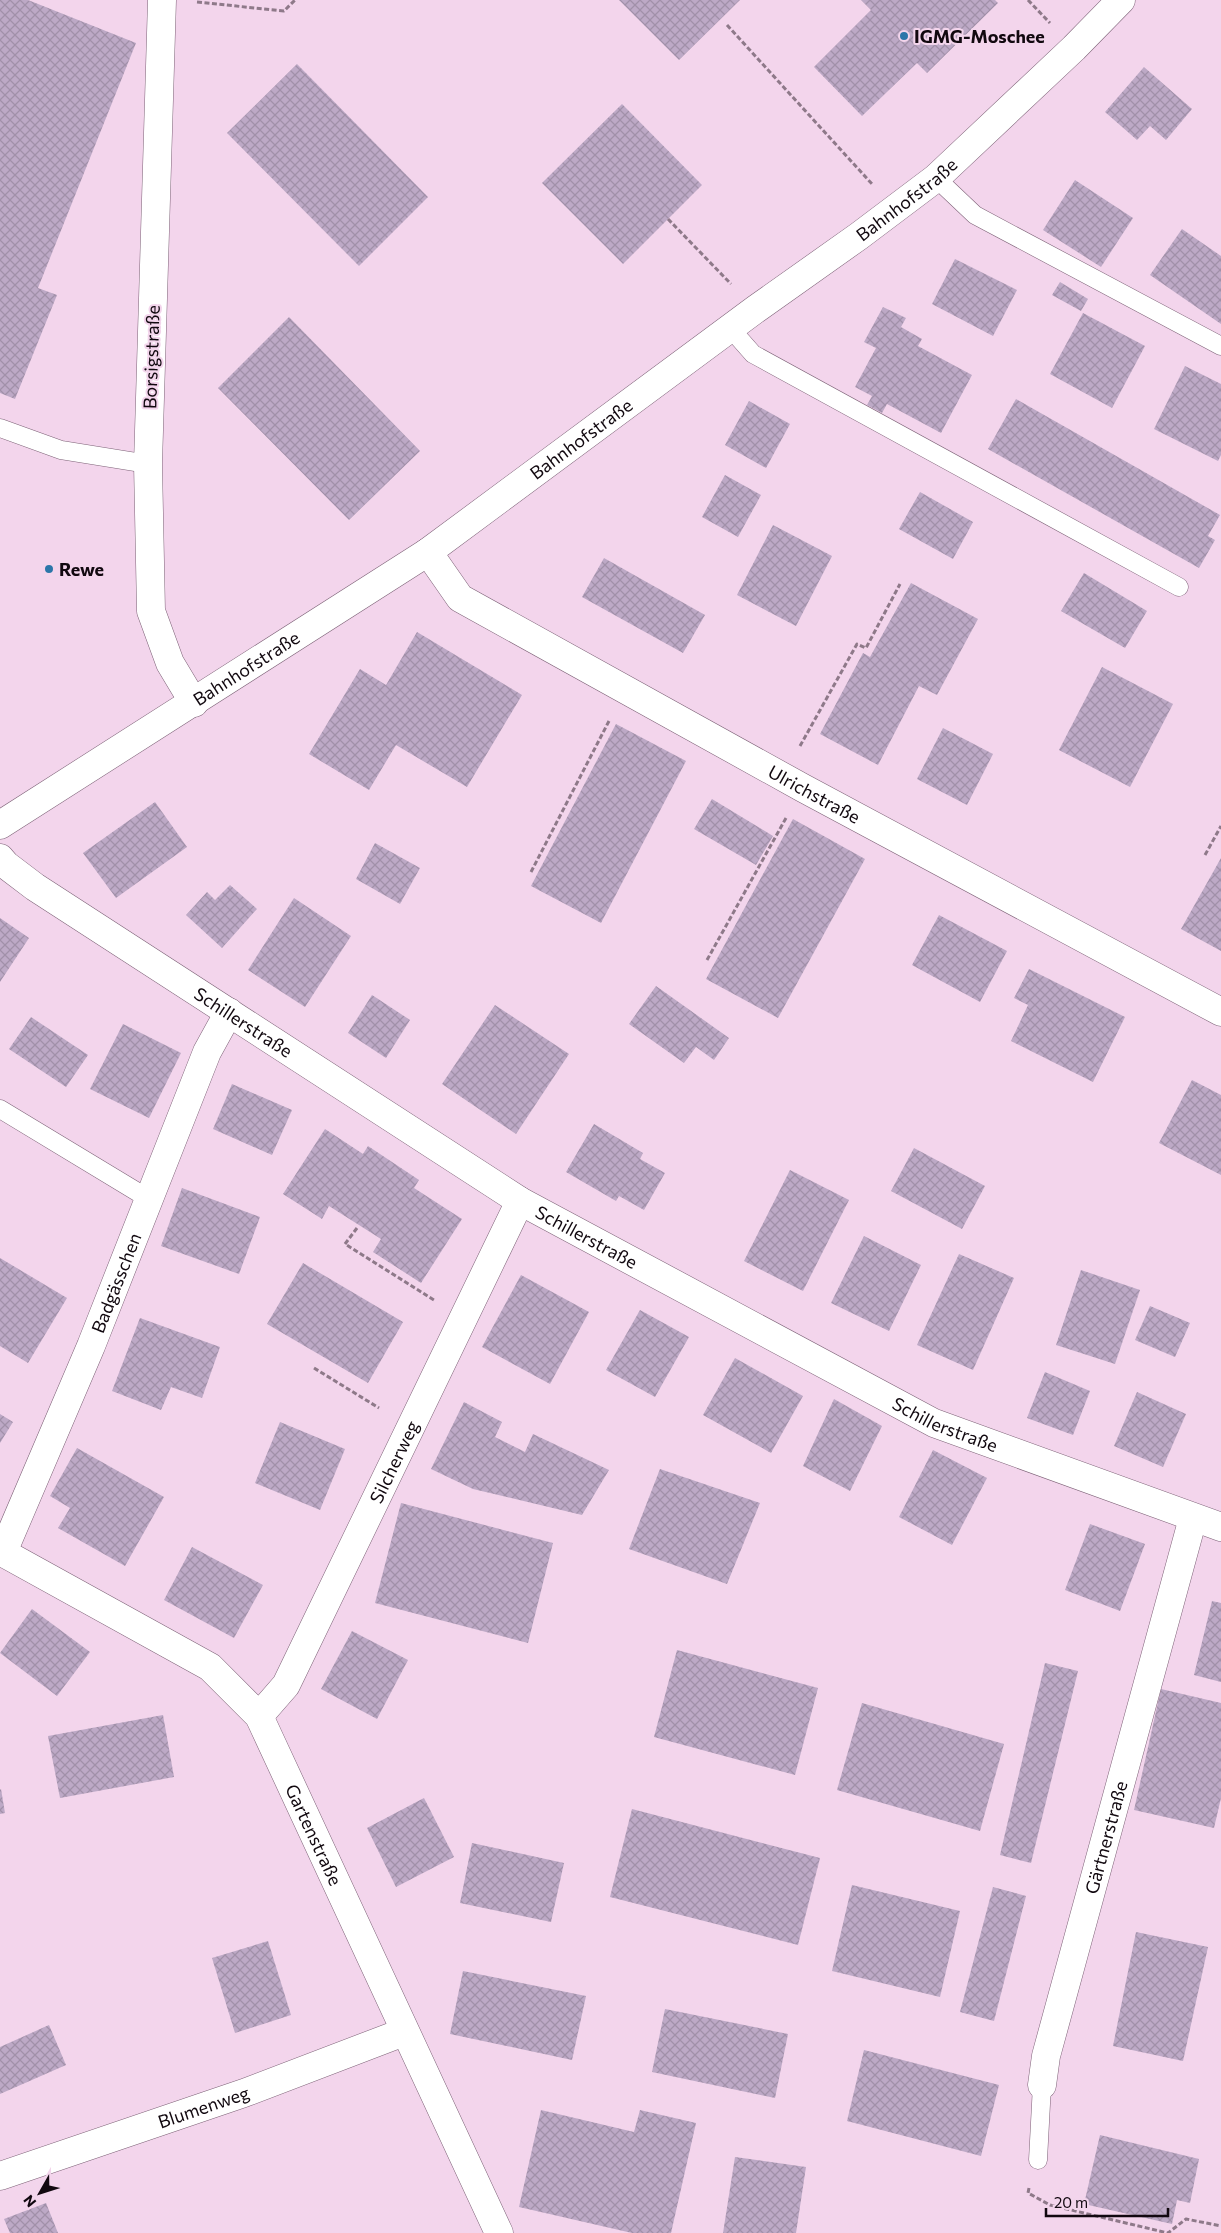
<svg xmlns="http://www.w3.org/2000/svg" width="1221" height="2233" font-family="Commissioner,sans-serif">
	<defs>
		<pattern id="building-cross-hatch" width="8" height="8" patternUnits="userSpaceOnUse" patternTransform="scale(1.25)"><rect width="8" height="8" fill="#bda9c6"/><path d="M0 0l8 8M0 8l8-8" fill="none" stroke="#a190a9"/></pattern>
	</defs>
	<rect width="100%" height="100%" fill="#f3d5ec"/>
	<g fill="url(#building-cross-hatch)">
		<path d="M0,0h28l108,43 -98,245 19,7 -42,104 -15,-6z"/>
		<path d="M619,0h121l-61,60z"/>
		<path d="M861,0h134l3,3 -71,70 -10,-10 -55,53 -48,-49 57,-57z"/>
		<path d="M297,64l131,133 -69,69 -132,-133z"/>
		<path d="M1144,67l48,42 -26,31 -16,-14 -13,14 -32,-28z"/>
		<path d="M622,104l80,81 -79,79 -81,-81z"/>
		<path d="M1075,180l58,38 -32,49 -58,-37z"/>
		<path d="M1182,229l39,27v68l-71,-49z"/>
		<path d="M955,259l62,31 -24,46 -61,-32z"/>
		<path d="M1060,282l28,17 -7,12 -29,-16z"/>
		<path d="M883,307l23,11 -5,9 21,12 -4,7 54,29 -31,58 -54,-29 -5,9 -15,-8 5,-9 -17,-9 21,-39 -12,-6z"/>
		<path d="M1083,313l62,33 -33,62 -62,-34z"/>
		<path d="M289,317l131,134 -71,69 -131,-132z"/>
		<path d="M1185,366l36,18v71l-3,6 -64,-32z"/>
		<path d="M1016,399l204,116 -12,21 7,4 -16,28 -211,-119z"/>
		<path d="M749,401l41,23 -24,44 -41,-23z"/>
		<path d="M725,475l36,20 -23,42 -36,-20z"/>
		<path d="M920,492l53,30 -20,37 -54,-30z"/>
		<path d="M773,525l59,31 -36,70 -59,-31z"/>
		<path d="M604,558l101,57 -22,38 -101,-56z"/>
		<path d="M1084,573l63,38 -22,37 -64,-37z"/>
		<path d="M911,583l67,36 -41,76 -18,-9 -41,79 -58,-31 43,-81 7,4z"/>
		<path d="M417,632l105,63 -55,92 -71,-42 -27,45 -60,-36 51,-85 26,16z"/>
		<path d="M1102,667l71,37 -43,83 -71,-37z"/>
		<path d="M616,724l70,37 -85,162 -70,-37z"/>
		<path d="M943,728l50,26 -26,51 -50,-26z"/>
		<path d="M712,799l61,37 -17,29 -62,-36z"/>
		<path d="M155,802l32,45 -71,51 -33,-45z"/>
		<path d="M793,819l72,40 -87,159 -72,-39z"/>
		<path d="M375,843l45,25 -20,36 -44,-25z"/>
		<path d="M1221,858v93l-40,-22z"/>
		<path d="M230,885l27,24 -35,39 -36,-33 21,-23 8,8z"/>
		<path d="M294,898l57,38 -46,71 -57,-37z"/>
		<path d="M939,915l68,36 -27,51 -68,-37z"/>
		<path d="M0,918l29,20 -29,44z"/>
		<path d="M1029,969l96,48 -32,65 -82,-41 17,-36 -14,-7z"/>
		<path d="M656,986l73,52 -15,22 -18,-13 -12,16 -55,-39z"/>
		<path d="M372,995l38,25 -24,38 -38,-25z"/>
		<path d="M495,1005l74,49 -53,80 -74,-50z"/>
		<path d="M31,1017l57,38 -22,32 -57,-38z"/>
		<path d="M123,1024l58,29 -32,65 -59,-29z"/>
		<path d="M1192,1080l29,15v80l-62,-32z"/>
		<path d="M232,1084l60,26 -20,45 -59,-26z"/>
		<path d="M594,1124l49,29 -3,6 25,14 -21,37 -25,-14 -3,5 -50,-29z"/>
		<path d="M325,1129l38,25 5,-8 51,34 -5,8 48,31 -41,64 -48,-31 8,-13 -52,-33 -7,13 -39,-25z"/>
		<path d="M914,1148l71,38 -23,43 -71,-38z"/>
		<path d="M790,1170l59,30 -46,91 -59,-30z"/>
		<path d="M182,1188l78,29 -21,57 -78,-28z"/>
		<path d="M864,1236l57,29 -32,66 -58,-28z"/>
		<path d="M959,1254l55,24 -41,92 -56,-25z"/>
		<path d="M0,1258l67,40 -39,65 -28,-17z"/>
		<path d="M303,1263l100,59 -35,61 -101,-59z"/>
		<path d="M1081,1270l59,20 -25,74 -59,-19z"/>
		<path d="M521,1275l68,37 -39,72 -68,-37z"/>
		<path d="M1150,1306l40,17 -15,34 -40,-17z"/>
		<path d="M640,1310l49,27 -34,60 -49,-27z"/>
		<path d="M140,1318l80,29 -18,51 -31,-11 -10,23 -49,-19z"/>
		<path d="M735,1358l68,38 -32,57 -68,-38z"/>
		<path d="M1045,1372l45,19 -17,44 -46,-17z"/>
		<path d="M1137,1392l49,22 -23,53 -49,-21z"/>
		<path d="M834,1399l48,27 -32,65 -47,-25z"/>
		<path d="M464,1402l38,20 -7,15 30,15 8,-18 76,36 -27,45 -109,-26 -42,-20z"/>
		<path d="M0,1414l13,8 -13,21z"/>
		<path d="M280,1422l65,27 -25,61 -65,-27z"/>
		<path d="M77,1448l87,49 -39,69 -67,-38 12,-20 -20,-12z"/>
		<path d="M933,1450l54,28 -35,67 -53,-28z"/>
		<path d="M660,1469l100,34 -33,81 -98,-35z"/>
		<path d="M401,1503l152,40 -25,100 -153,-40z"/>
		<path d="M1090,1524l55,20 -25,67 -55,-21z"/>
		<path d="M192,1547l71,38 -29,53 -70,-38z"/>
		<path d="M1212,1601l9,2v79l-27,-7z"/>
		<path d="M32,1609l58,43 -33,44 -57,-43z"/>
		<path d="M352,1631l56,29 -31,59 -56,-30z"/>
		<path d="M677,1650l141,38 -23,87 -141,-38z"/>
		<path d="M1045,1663l33,8 -47,192 -31,-8z"/>
		<path d="M1161,1689l60,14v95l-7,30 -80,-18z"/>
		<path d="M862,1703l142,41 -24,87 -143,-41z"/>
		<path d="M163,1715l11,62 -114,21 -12,-62z"/>
		<path d="M1,1789l4,24 -5,1v-24z"/>
		<path d="M424,1798l30,59 -58,30 -29,-59z"/>
		<path d="M632,1809l188,49 -22,87 -188,-48z"/>
		<path d="M472,1843l92,20 -13,59 -91,-19z"/>
		<path d="M852,1885l108,26 -20,86 -108,-26z"/>
		<path d="M993,1887l33,9 -32,125 -34,-9z"/>
		<path d="M1136,1932l72,15 -25,114 -70,-15z"/>
		<path d="M268,1941l23,74 -56,18 -23,-75z"/>
		<path d="M463,1971l123,25 -14,64 -122,-26z"/>
		<path d="M665,2009l123,25 -13,64 -123,-26z"/>
		<path d="M49,2025l17,40 -66,29v-47z"/>
		<path d="M864,2050l135,35 -18,71 -134,-35z"/>
		<path d="M541,2110l93,22 6,-22 56,13 -25,110h-39l-113,-26z"/>
		<path d="M1100,2135l99,24 -9,44 -13,-3 -5,24 -88,-20z"/>
		<path d="M735,2157l71,10 -10,66h-73z"/>
		<path d="M46,2203l12,30h-48l-6,-14z"/>
	</g>
	<g fill="none" stroke-linecap="round" stroke-linejoin="round">
		<g stroke="#7d6277" stroke-width="19">
			<g id="service">
				<path d="M936,178l39,37 246,131"/>
				<path d="M731,329l22,25 426,233"/>
				<path d="M0,428l61,22 87,14"/>
				<path d="M0,1109l149,90"/>
				<path d="M1038,2160l4,-75"/>
			</g>
		</g>
		<g stroke="#7d6277" stroke-width="29">
			<g id="minor">
				<path d="M162,0l-14,464 3,147 19,52 24,40"/>
				<path id="s1" d="M428,552l32,46 343,190 418,224"/>
				<path id="s2" d="M0,858l6,7 29,22 485,314 414,222 287,104"/>
				<path id="s3" d="M0,1551l210,116 49,49 240,517"/>
				<path id="s4" d="M3,1552l88,-206 116,-294 22,-40"/>
				<path id="s5" d="M259,1716l27,-31 234,-484"/>
				<path id="s6" d="M1042,2085l4,-29 147,-538"/>
				<path id="s7" d="M0,2176l244,-83 160,-61"/>
			</g>
		</g>
		<g stroke="#7d6277" stroke-width="29">
			<g id="tertiary">
				<path id="s8" d="M0,825l428,-273 328,-243 103,-73 77,-58 138,-130 47,-48"/>
			</g>
		</g>
		<g stroke="#8e7989" stroke-width="3" stroke-dasharray="5 2.5" stroke-linecap="butt">
			<path d="M1028,0l22,23"/>
			<path d="M197,2l87,9 11,-11"/>
			<path d="M727,25l145,159"/>
			<path d="M668,219l63,65"/>
			<path d="M800,746l57,-102 9,4 34,-64"/>
			<path d="M1205,855l16,-29"/>
			<path d="M531,872l78,-151"/>
			<path d="M707,960l79,-142"/>
			<path d="M357,1228l-12,16 89,56"/>
			<path d="M314,1368l65,40"/>
			<path d="M1029,2188l-1,5 22,12 118,28 18,-14 35,7"/>
		</g>
		<use href="#service" stroke="#fff" stroke-width="18"/>
		<use href="#minor" stroke="#fff" stroke-width="28"/>
		<use href="#tertiary" stroke="#fff" stroke-width="28"/>
	</g>
	<g fill="#2b76a9" stroke="#f3d5ec" stroke-width="2">
		<circle cx="904" cy="36" r="5"/>
		<circle cx="49" cy="569" r="5"/>
	</g>
	<g text-anchor="middle" dominant-baseline="central" stroke-width="4" stroke-linejoin="round" paint-order="stroke">
		<g font-size="18" font-weight="bold" fill="#11080f" stroke="#f3d5ec" text-anchor="start">
			<text x="914" y="36">IGMG-Moschee</text>
			<text x="59" y="569">Rewe</text>
		</g>
		<g font-size="18" fill="#11080f" stroke="#f3d5ec">
			<text stroke="none"><textPath href="#s8" startOffset="1102">Bahnhofstraße</textPath></text>
			<text transform="translate(151 357) rotate(-88)">Borsigstraße</text>
			<text stroke="none"><textPath href="#s8" startOffset="698">Bahnhofstraße</textPath></text>
			<text stroke="none"><textPath href="#s8" startOffset="292">Bahnhofstraße</textPath></text>
			<text stroke="none"><textPath href="#s1" startOffset="461">Ulrichstraße</textPath></text>
			<text stroke="none"><textPath href="#s2" startOffset="294">Schillerstraße</textPath></text>
			<text stroke="none"><textPath href="#s2" startOffset="699">Schillerstraße</textPath></text>
			<text stroke="none"><textPath href="#s4" startOffset="292">Badgässchen</textPath></text>
			<text stroke="none"><textPath href="#s2" startOffset="1104">Schillerstraße</textPath></text>
			<text stroke="none"><textPath href="#s5" startOffset="289">Silcherweg</textPath></text>
			<text stroke="none"><textPath href="#s3" startOffset="440">Gartenstraße</textPath></text>
			<text stroke="none"><textPath href="#s6" startOffset="256">Gärtnerstraße</textPath></text>
			<text stroke="none"><textPath href="#s7" startOffset="215">Blumenweg</textPath></text>
		</g>
	</g>
	<g transform="translate(40 2193) rotate(231)" stroke="#f3d5ec" stroke-width="4" paint-order="stroke">
	<path d="M0-4L9 19L0 12L-9 19Z" fill="#11080f"/>
	<text y="-8" font-size="14" font-weight="bold" text-anchor="middle" fill="#11080f">N</text>
	</g>
	<path d="M1046 2208v8h122v-8" fill="none" stroke="#11080f" stroke-width="2.5"/>
	<text x="1054" y="2208" font-size="15" fill="#11080f" stroke="#f3d5ec" stroke-width="4" paint-order="stroke">20 m</text>
</svg>
